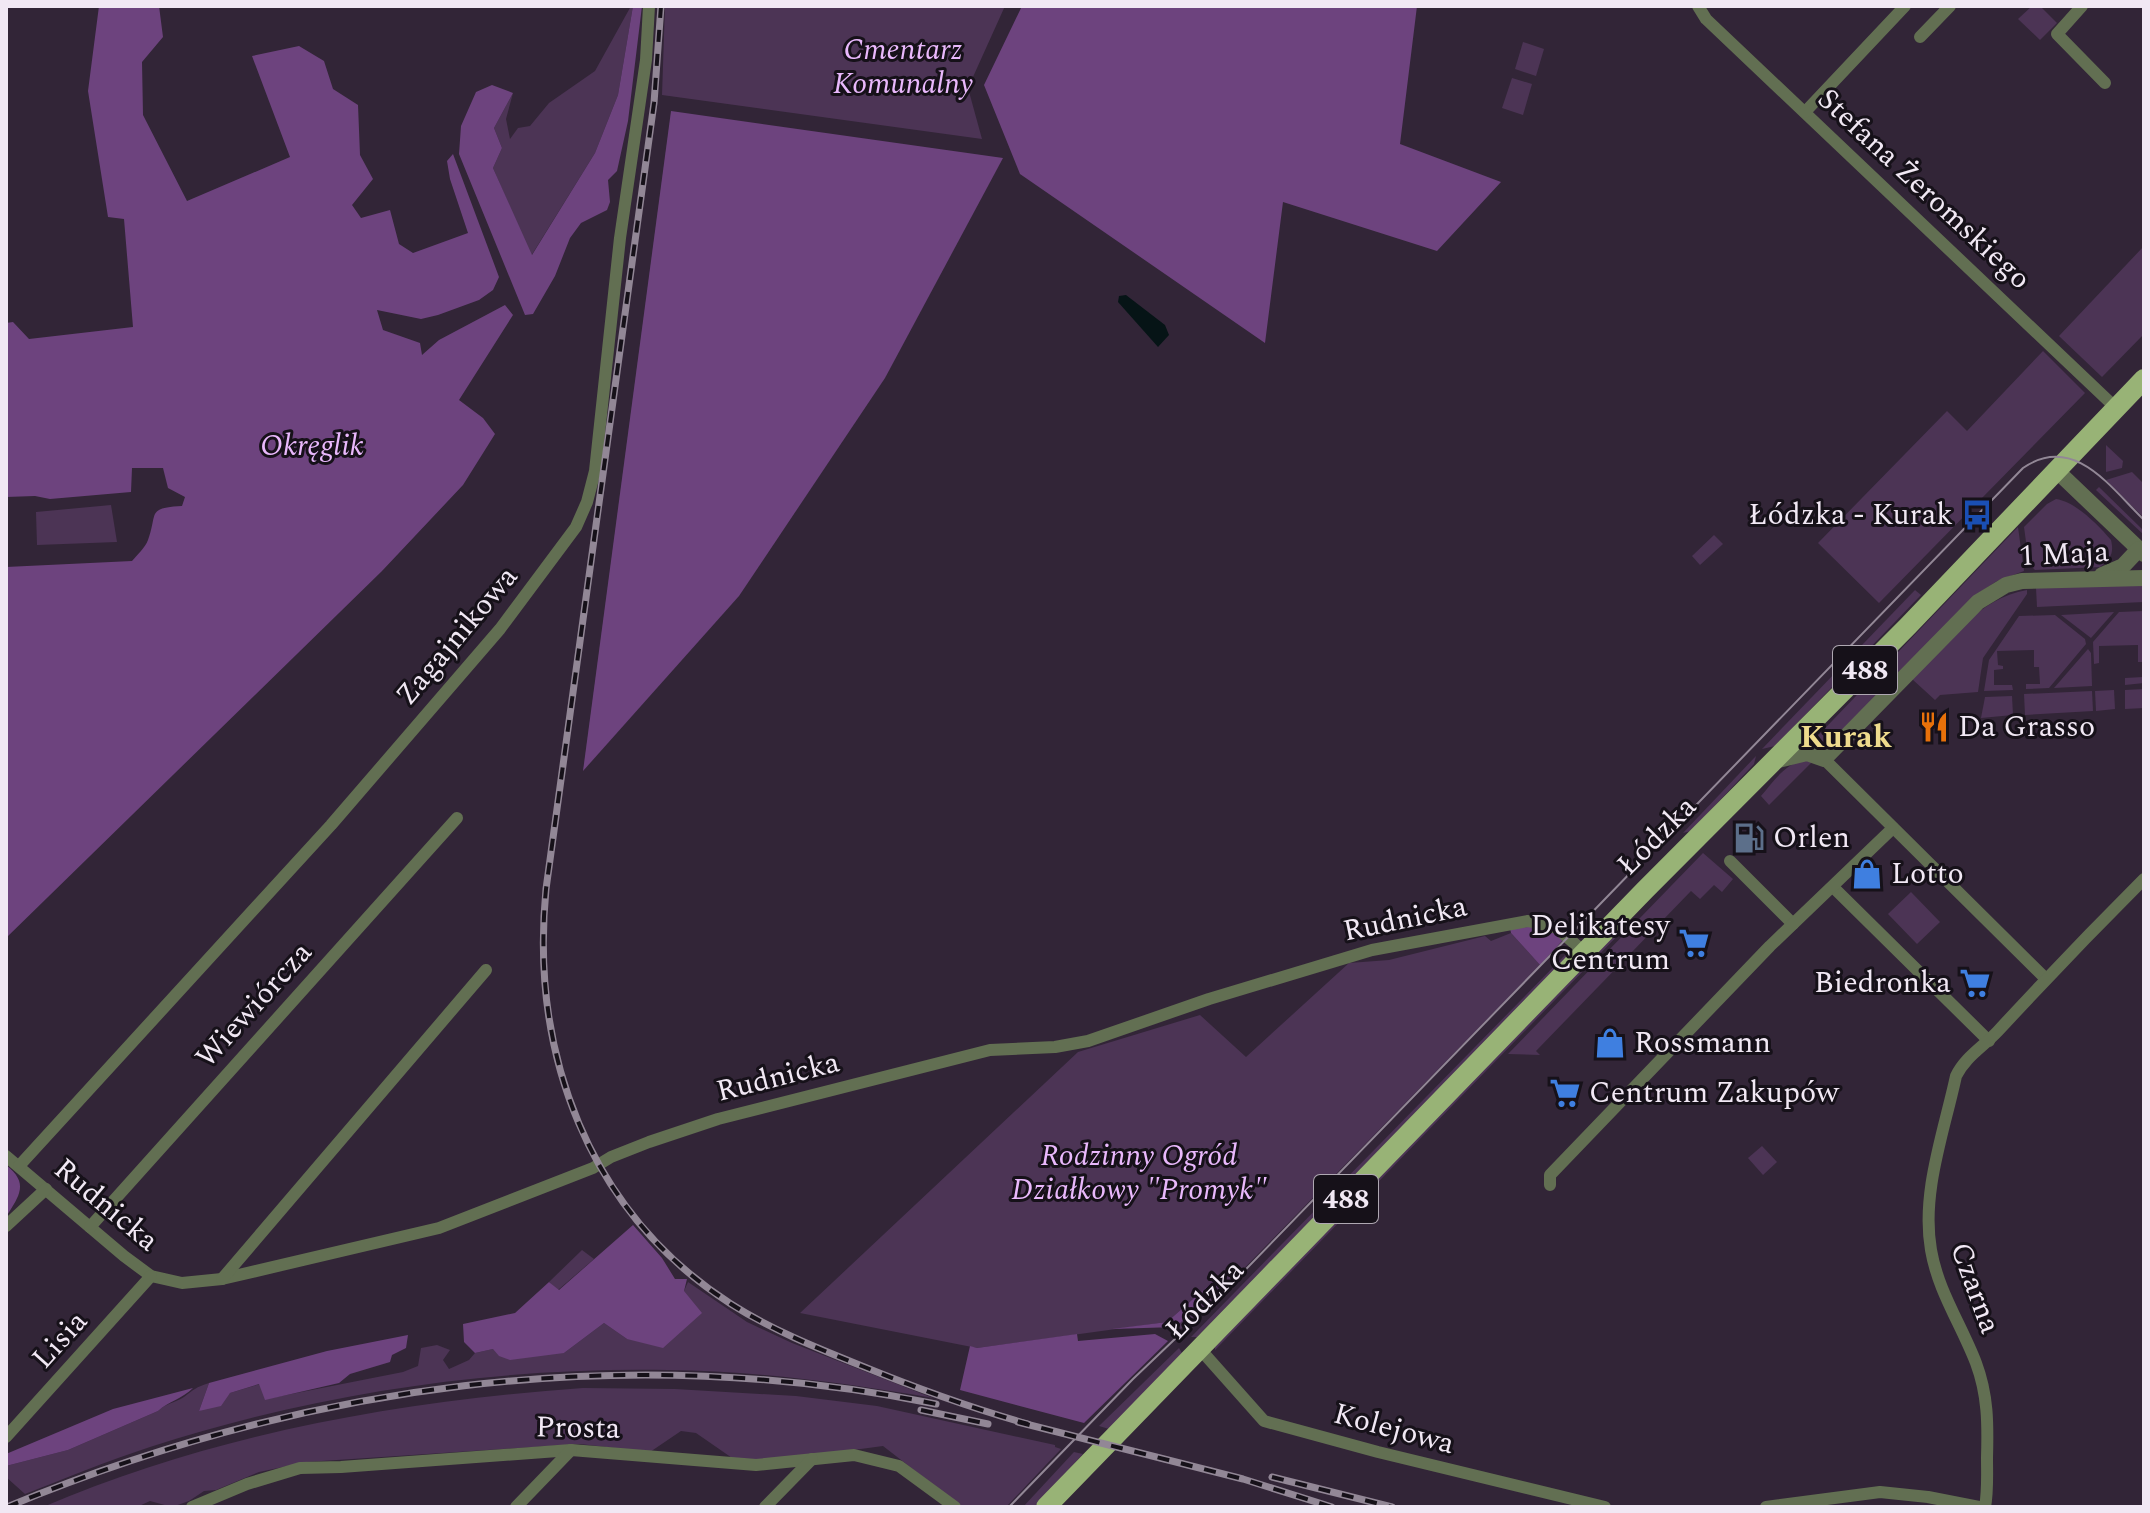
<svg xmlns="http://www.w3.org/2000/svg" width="2150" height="1513" font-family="Spectral,serif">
	<rect width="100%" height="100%" fill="#322537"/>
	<g fill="#4c3455">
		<path d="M631,6h2l-15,89 -23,58 -64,103 -38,-88 9,-20 -8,-20 19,-35 -7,26 4,20 8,-11 12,-2 19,-23 46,-32z"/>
		<path d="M665,6h340l-37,82 14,51 -320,-44z"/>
		<path d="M2032,6h8l17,17 -17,17 -22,-21z"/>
		<path d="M1523,42l21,7 -8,27 -21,-7z"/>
		<path d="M1512,78l20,6 -9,31 -21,-7z"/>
		<path d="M2144,246v88l-42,43 -43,-41z"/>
		<path d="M2043,351l42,42 -206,210 -61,-60 129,-132 20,20z"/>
		<path d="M2106,445l17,16 -1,7 -16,4z"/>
		<path d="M2132,472l12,12v34l-38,-38z"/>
		<path d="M2099,487l45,44v4l-48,-45z"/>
		<path d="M2056,499c20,3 42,26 55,41 3,13 0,19 -11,27l-65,3 -6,-6 -5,-37 23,-23z"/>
		<path d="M111,505l6,37 -80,3 -1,-33z"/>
		<path d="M2018,527l6,44 -27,10 -20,13 -133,137 -13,9 -22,5z"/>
		<path d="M1714,535l9,9 -23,21 -8,-9z"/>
		<path d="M2144,584v18l-107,5 -1,-19z"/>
		<path d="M1915,590l6,5 -146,151 -13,3z"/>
		<path d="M2027,590v4l-44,64 -5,34 -38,3 -5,5 -23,-21c33,-34 66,-81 115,-89z"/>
		<path d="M2144,611v72l-19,2v-7l18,-1v-15h-5v-17l-39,1v17l-5,1 -1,-22 26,-30z"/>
		<path d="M2114,612l-23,26 -30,-23z"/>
		<path d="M2055,615l30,24 1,5 -37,44 -23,1v-5h14l-1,-17h-5v-17l-37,1 1,14 5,1v3l-9,1v15h18l1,5 -29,1 5,-31 30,-44z"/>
		<path d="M2088,649l3,4 1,33 -38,2z"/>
		<path d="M2144,689v19l-19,1v-19z"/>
		<path d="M2114,690l1,19 -19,2 -1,-20z"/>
		<path d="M2092,691l1,20 -68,4 -1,-21z"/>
		<path d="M2012,696l1,19 -32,3 4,-21z"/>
		<path d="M1756,756l-2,8 -63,67 -8,2z"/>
		<path d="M1806,760l7,1 -44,44 -8,-9c13,-15 24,-33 45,-36z"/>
		<path d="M1703,853l30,26 -11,13 -8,-7 -14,14 -9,-8 -155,160 4,4 -32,-1z"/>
		<path d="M1911,892l29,30 -23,22 -29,-30z"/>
		<path d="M1621,927l2,3 -408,420v-3z"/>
		<path d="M1511,933l29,32 -322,330 -37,34 -5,-2 48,-46 -5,-5 -52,46 -190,26 -177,-35 278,-261 122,-37 46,42 103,-94 40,-3 96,-24 6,5z"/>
		<path d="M1571,949v5l-374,383h-6z"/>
		<path d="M1762,1146l15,16 -14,13 -15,-17z"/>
		<path d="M582,1250l12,9 -36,31 -9,-8z"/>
		<path d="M688,1282l59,40 45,21 141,55c-88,-15 -176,-27 -265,-28 -175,-3 -352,23 -518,77 -43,14 -84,31 -125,47l-19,-17v-11l62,-16 90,-39c8,-8 17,-8 26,-14 9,-7 12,-10 25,-14l-10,28 31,-18 30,-9 6,15 137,-27 15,-6 3,-18 16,-3 13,5 -7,10 6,9 20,-9 6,-7 18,-4 71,4 40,-30 23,16 57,-48z"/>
		<path d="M1179,1348l3,5 -73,76 -10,-3z"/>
		<path d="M583,1388l92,1 121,7 81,10 178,39v2l6,2 -55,58h-44l-79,-61 -97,13 -51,1 -39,-27 -15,-2 -31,21 -70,-8 -273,18 -48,10 -43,18 -12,1 -15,10 -17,6 -22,-6 -13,6h-94c171,-73 355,-106 540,-119z"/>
		<path d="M1074,1452l9,2 -49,53h-11z"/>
	</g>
	<g fill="#6d437e">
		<path d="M99,6h60l4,31 -21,25 1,53 44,86 103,-44 -38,-101 47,-10 25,15 9,28 25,16 2,50 13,24 -21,26 9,13 29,-8 9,34 14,9 55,-20 -18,-54 -3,-18 6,-7 46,123 -6,13 -14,10 -41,15 -17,4 -44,-9 6,20 37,13 2,12 17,-15 66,-35 8,10 -54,85 24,18 12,16 -32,51 -81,86 -376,367v-371l126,-6c5,-6 13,-13 16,-21 10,-27 -2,-32 34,-34l3,-9 -17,-9 -5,-20h-31l-1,24 -81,7 -15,-3 -29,1v-174l7,-1 16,17 104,-12 -9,-108 -16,-2 -20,-126z"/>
		<path d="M633,6h9l-14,115 -11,50 -9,9 2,22 -3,8 -26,13 -11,15 -15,38 -22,38 -8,1 -66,-161 2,-28 15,-34 16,-7 21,8 -19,35 8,20 -9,20 39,87 63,-102 23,-58z"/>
		<path d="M1022,6h395l-17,138 101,38 -64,69 -154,-49 -18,141 -245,-169 -36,-89z"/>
		<path d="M671,111l332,47 -118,220 -146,218 -156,175z"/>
		<path d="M1544,926l20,13 -24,26 -29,-32 -1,-5z"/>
		<path d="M6,1165c23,18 14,30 0,52z"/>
		<path d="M633,1225l29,33 13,21h12l-3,12 18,22 -39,35 -36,-9 -23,-16 -40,30 -54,7 -11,-4 -6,-7 -18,4 -11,-11 -1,-18 52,-11 34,-31 10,8z"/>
		<path d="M1219,1276l5,5 -48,46 -64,2 55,-7z"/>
		<path d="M1077,1334l1,7 77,-7 13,7 -84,82 -124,-33 10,-44 7,2z"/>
		<path d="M408,1335l-2,13 -14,7 -2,7 -40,12 -11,9 -74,17 -6,-16 -29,9 -9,13 -22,5 10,-28 118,-32z"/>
		<path d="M193,1388c-11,11 -24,13 -35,23l-90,39 -62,16v-12l107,-45z"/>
	</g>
	<path fill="#061416" d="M1126,295l39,30 4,10 -11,12 -40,-45 1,-6z"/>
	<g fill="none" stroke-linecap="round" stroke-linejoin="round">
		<g stroke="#626f52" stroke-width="12">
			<path d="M1698,6l8,13 410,389"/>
			<path d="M2082,6l-25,28 48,49"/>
			<path d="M1920,37l30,-31"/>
			<path d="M1805,112l100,-106"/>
			<path d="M1824,759l222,220"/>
			<path d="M1730,861l63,63"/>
			<path d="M1834,888l155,153"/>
			<path d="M6,1156l118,100 27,20 31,7 40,-4 217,-51 154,-60 18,-11 38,-15 69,-23 272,-69 65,-3 33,-6 121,-42 163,-49 156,-29 29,7 27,24"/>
			<path d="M19,1166l312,-341 169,-196 76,-102 11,-25 8,-31 25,-233 26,-178 3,-54"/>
			<path d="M1550,1185v-10l220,-229 123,-118"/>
			<path d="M6,1226l40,-37"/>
			<path d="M90,1227l367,-409"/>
			<path d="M222,1279l264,-309"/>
			<path d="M1200,1349l64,72 114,31 227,55"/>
			<path d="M6,1437l145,-161"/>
			<path d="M192,1507l55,-23 53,-16 41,-1 230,-17 185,15 98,-10 45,11 56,41"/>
			<path d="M516,1507l55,-57"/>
			<path d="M765,1507l47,-48"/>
			<path d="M1766,1507l114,-15 48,5 51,10"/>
			<path d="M1985,1507c3,-16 2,-32 2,-49 1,-34 1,-63 -11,-95 -15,-39 -38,-72 -45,-113 -10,-57 13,-118 25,-174 9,-19 27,-29 42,-45 48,-52 96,-102 146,-152"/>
		</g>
		<g stroke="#626f52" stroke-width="16">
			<path d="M2056,470l88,84"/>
			<path d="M2102,575l21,-9 16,-17"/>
			<path d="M1774,761l33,-8 17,6 154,-157 28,-17 16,-4 122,-3"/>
		</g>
		<path stroke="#98b376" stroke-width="20" d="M1046,1507l599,-617 263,-264 236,-247"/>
		<path stroke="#928796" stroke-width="2" d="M1009,1507l124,-128 86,-82 804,-829c51,-35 88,20 121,52"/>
		<g stroke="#928796" stroke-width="7">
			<g id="rail">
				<path d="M661,6l-7,97 -108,786c-16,164 42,323 185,415 41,26 86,44 131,62 54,22 109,42 166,58"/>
				<path d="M921,1410l67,14"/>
				<path d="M1018,1422l225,57 89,28"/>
				<path d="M1272,1477l120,30"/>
				<path d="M7,1507c295,-122 614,-167 929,-103"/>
			</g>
		</g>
		<use href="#rail" stroke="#161119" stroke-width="4" stroke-dasharray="12" stroke-linecap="butt"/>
	</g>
	<defs>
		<g id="bus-bare" transform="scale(2.4)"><path d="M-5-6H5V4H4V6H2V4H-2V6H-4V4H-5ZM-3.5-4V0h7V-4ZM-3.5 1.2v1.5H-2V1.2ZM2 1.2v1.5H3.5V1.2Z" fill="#1a4fb4" stroke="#161119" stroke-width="2.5" paint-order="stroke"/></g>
		<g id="restaurant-bare" transform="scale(2.4)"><path d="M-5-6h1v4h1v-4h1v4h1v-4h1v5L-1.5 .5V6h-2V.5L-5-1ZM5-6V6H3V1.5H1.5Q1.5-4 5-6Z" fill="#e8710a" stroke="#161119" stroke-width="2.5" paint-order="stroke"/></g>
		<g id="fuel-bare" transform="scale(2.4)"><path d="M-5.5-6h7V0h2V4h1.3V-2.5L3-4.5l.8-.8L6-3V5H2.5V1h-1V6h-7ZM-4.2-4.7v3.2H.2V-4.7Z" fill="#5c6f8a" stroke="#161119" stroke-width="2.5" paint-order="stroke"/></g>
		<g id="shop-bare" transform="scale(2.4)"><path d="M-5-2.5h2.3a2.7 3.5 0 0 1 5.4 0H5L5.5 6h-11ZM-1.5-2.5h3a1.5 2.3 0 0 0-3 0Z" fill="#3f7fe0" stroke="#161119" stroke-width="2.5" paint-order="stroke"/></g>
		<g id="supermarket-bare" transform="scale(2.4)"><path d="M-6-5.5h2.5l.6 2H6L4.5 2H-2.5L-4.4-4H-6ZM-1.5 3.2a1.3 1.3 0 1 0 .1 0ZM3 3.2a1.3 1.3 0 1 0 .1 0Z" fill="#3f7fe0" stroke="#161119" stroke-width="2.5" paint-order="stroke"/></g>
	</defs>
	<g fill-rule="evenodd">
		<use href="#bus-bare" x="1977" y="515"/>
		<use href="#restaurant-bare" x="1934" y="727"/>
		<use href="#fuel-bare" x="1749" y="838"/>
		<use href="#shop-bare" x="1867" y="874"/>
		<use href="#supermarket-bare" x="1694" y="943"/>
		<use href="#supermarket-bare" x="1975" y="983"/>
		<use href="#shop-bare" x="1610" y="1043"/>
		<use href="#supermarket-bare" x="1565" y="1093"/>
	</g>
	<g text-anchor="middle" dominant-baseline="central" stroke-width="6" stroke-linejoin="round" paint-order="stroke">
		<g fill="#161119" stroke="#afa8b2" stroke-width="2">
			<rect x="1833" y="646" width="64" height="48" rx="6"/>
			<rect x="1314" y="1175" width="64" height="48" rx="6"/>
		</g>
		<g font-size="28" font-weight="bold" fill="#f1e8f4">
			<text x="1865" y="670">488</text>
			<text x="1346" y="1199">488</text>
		</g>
		<g font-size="30" font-style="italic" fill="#e9b8fc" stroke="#161119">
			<text x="903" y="50">Cmentarz<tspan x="903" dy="34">Komunalny</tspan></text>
			<text x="312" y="446">Okręglik</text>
			<text x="1139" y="1156">Rodzinny Ogród<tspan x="1139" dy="34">Działkowy "Promyk"</tspan></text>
		</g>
		<g font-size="30" fill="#f1e8f4" stroke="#161119">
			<text transform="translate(1924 189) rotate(43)">Stefana Żeromskiego</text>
			<text transform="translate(2064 554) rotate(-3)">1 Maja</text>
			<text transform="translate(457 636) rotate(-50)">Zagajnikowa</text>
			<text transform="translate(1657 836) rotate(-45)">Łódzka</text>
			<text transform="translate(1405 919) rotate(-12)">Rudnicka</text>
			<text transform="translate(254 1005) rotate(-48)">Wiewiórcza</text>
			<text transform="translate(778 1077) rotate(-14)">Rudnicka</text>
			<text transform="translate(106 1205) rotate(40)">Rudnicka</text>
			<text transform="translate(1975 1288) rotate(70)">Czarna</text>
			<text transform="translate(1205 1300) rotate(-46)">Łódzka</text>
			<text transform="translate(60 1340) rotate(-48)">Lisia</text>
			<text transform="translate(578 1428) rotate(1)">Prosta</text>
			<text transform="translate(1394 1429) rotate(15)">Kolejowa</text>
		</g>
		<g font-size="30" fill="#f1e8f4" stroke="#161119" text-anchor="start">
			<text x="1953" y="515" text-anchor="end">Łódzka - Kurak</text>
			<text x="1958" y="727">Da Grasso</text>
			<text x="1773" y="838">Orlen</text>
			<text x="1891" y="874">Lotto</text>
			<text x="1670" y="926" text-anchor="end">Delikatesy<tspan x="1670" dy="34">Centrum</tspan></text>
			<text x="1951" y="983" text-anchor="end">Biedronka</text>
			<text x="1634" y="1043">Rossmann</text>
			<text x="1589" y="1093">Centrum Zakupów</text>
		</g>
		<g font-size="32" font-weight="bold" fill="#eedb8d" stroke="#161119">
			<text x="1846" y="737">Kurak</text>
		</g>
	</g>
	<rect width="2150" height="1513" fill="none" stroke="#f1e8f4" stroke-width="16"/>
</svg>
